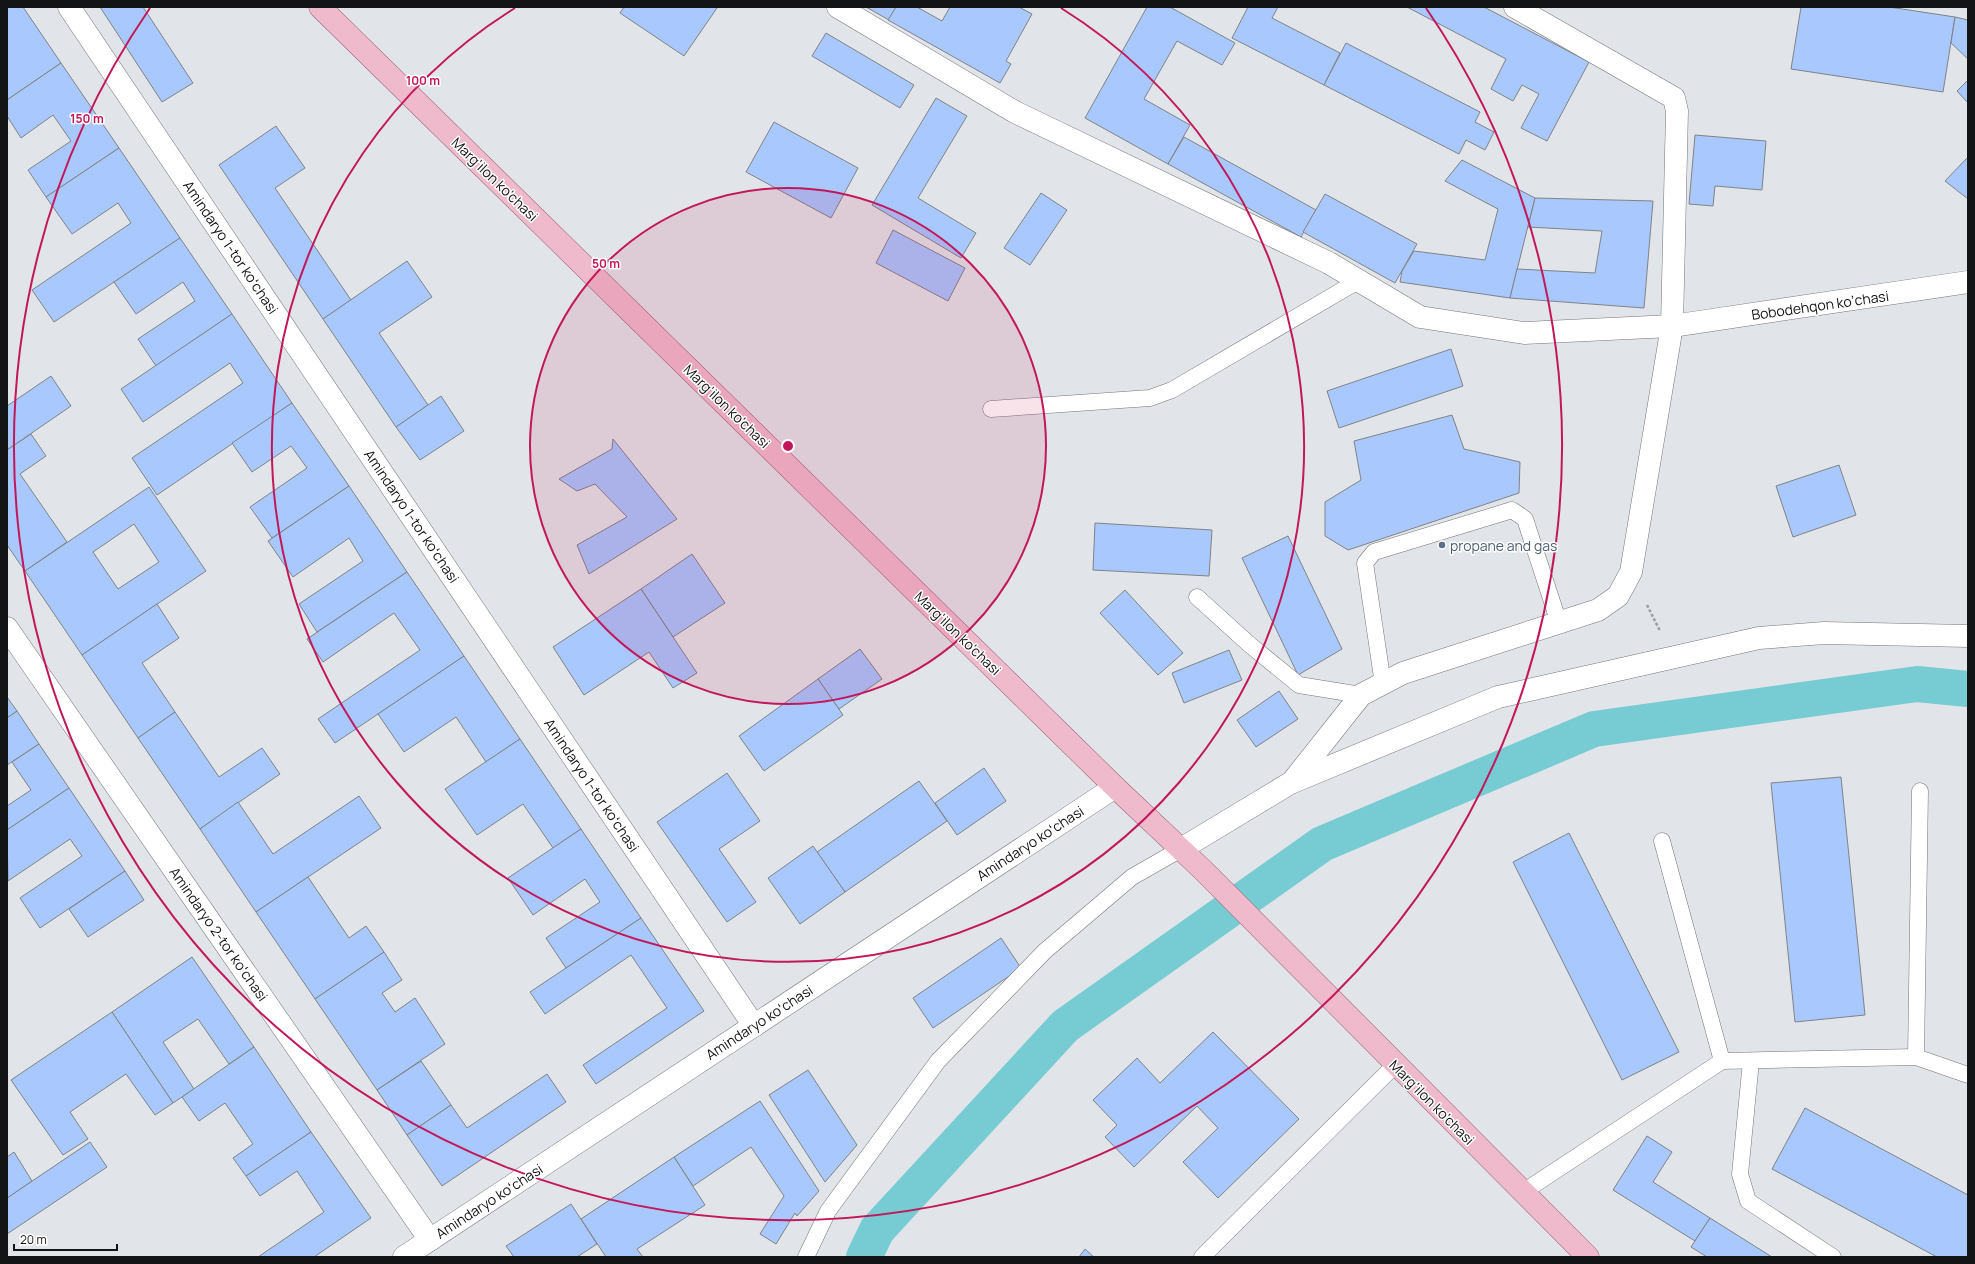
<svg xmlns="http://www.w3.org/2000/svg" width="1975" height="1264" font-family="Manrope,sans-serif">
	<rect width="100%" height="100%" fill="#e1e4e8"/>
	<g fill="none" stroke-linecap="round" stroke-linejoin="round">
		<path stroke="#76ccd2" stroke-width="36" d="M864,1257l13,-27 188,-204 257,-182 272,-115 323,-45 51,5"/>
	</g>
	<g fill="#a8c8fe" stroke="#808387" fill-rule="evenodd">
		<path d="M7,7h16l38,56 -54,37z"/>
		<path d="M100,7h43l50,76 -31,19z"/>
		<path d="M624,7h91l2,1 -33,48 -64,-43z"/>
		<path d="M866,7h30l-7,13z"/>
		<path d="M896,7h21l25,14 8,-14h69l13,7 -26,47 5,3 -11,19 -112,-63z"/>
		<path d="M1147,7h23l65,36 -13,22 -45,-24 -33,58 46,26 -22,39 -83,-46z"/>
		<path d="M1248,7h30l-6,11 68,35 -16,32 -92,-47z"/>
		<path d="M1407,7h77l105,55 -42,79 -26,-13 18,-34 -17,-9 -9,16 -22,-12 15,-30z"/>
		<path d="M1801,7h88l66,10 -12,75 -152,-23z"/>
		<path d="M1955,17l13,3v39l-17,-16z"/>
		<path d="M826,33l88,52 -14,23 -88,-52z"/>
		<path d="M1346,43l134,69 -5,10 19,10 -9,18 -19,-10 -7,14 -135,-69z"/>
		<path d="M61,63l58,85 -73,49 -18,-27 43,-29 -18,-26 -32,23 -14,-22v-16z"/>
		<path d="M1968,80v23l-11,-12z"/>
		<path d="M936,98l31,18 -49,82 58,35 -15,25 -89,-53z"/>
		<path d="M774,122l84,46 -27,50 -85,-46z"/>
		<path d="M276,126l29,42 -30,20 76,112 -28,19 -104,-154z"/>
		<path d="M1695,135l71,6 -4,49 -47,-4 -2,20 -24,-2z"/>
		<path d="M1184,137l132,73 -15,27 -133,-73z"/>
		<path d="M119,148l61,90 -126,84 -22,-32 99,-67 -13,-20 -46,31 -26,-37z"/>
		<path d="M1968,157v42l-23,-18z"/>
		<path d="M1462,160l73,38 -25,100 -110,-16 2,-11 12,-20 71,9 13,-51 -53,-28z"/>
		<path d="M1041,193l26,17 -37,55 -26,-17z"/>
		<path d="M1325,194l92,50 -22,39 -92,-51z"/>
		<path d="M1535,198l118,3 -9,107 -134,-10 7,-29 78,4 7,-42 -74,-4z"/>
		<path d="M893,230l72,38 -17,33 -72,-38z"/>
		<path d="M180,238l52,76 -76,52 -18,-27 57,-38 -12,-19 -47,32 -22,-32z"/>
		<path d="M407,261l25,36 -53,36 49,72 -32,22 -73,-108z"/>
		<path d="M232,314l60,89 -135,92 -25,-37 111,-75 -13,-20 -87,59 -22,-33z"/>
		<path d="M1451,349l12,37 -124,42 -12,-37z"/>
		<path d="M51,376l20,30 -64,44v-44z"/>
		<path d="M441,396l23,35 -44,29 -24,-33z"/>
		<path d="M292,403l57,83 -77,52 -22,-31 57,-39 -16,-22 -39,26 -20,-29z"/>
		<path d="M1452,415l12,34 56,13 -1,31 -171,57 -23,-14v-34l36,-22 -7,-39z"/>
		<path d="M31,434l15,22 -26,18 47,68 -42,29 -18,-26v-95z"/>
		<path d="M613,439l64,80 -88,55 -12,-29 50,-28 -32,-33 -18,7 -18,-12 53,-30z"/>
		<path d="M1839,465l17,50 -63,22 -17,-51z"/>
		<path d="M349,486l58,86 -90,60 -18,-28 64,-43 -14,-23 -56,39 -25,-36z"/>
		<path d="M149,487l57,84 -124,84 -57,-84zM134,524l25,38 -41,27 -25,-37z"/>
		<path d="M1095,523l117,7 -3,46 -116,-6z"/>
		<path d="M1288,536l54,113 -44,26 -56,-117z"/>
		<path d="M692,554l33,49 -52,34 -32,-48z"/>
		<path d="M407,572l57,84 -129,87 -17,-24 102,-69 -26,-37 -71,49 -16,-23z"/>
		<path d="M641,589l56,84 -24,15 -24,-36 -65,43 -31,-48z"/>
		<path d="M1125,590l58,63 -25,22 -58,-62z"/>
		<path d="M157,604l22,34 -37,25 33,49 -37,26 -56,-83z"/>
		<path d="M860,649l22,30 -43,30 -21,-30z"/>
		<path d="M1229,650l13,30 -58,23 -12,-30z"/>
		<path d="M464,656l56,83 -34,23 -30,-45 -52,35 -26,-38z"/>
		<path d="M818,679l25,36 -79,56 -25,-35z"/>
		<path d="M1279,691l19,28 -42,28 -19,-27z"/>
		<path d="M7,697l10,14 -10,7z"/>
		<path d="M17,711l22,33 -32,21v-47z"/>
		<path d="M175,712l44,65 43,-29 18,26 -80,55 -62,-91z"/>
		<path d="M520,739l61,90 -28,19 -30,-44 -46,31 -32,-46z"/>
		<path d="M39,744l30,44 -62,42v-24l24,-16 -19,-28z"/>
		<path d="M984,768l22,33 -49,34 -22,-32z"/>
		<path d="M727,773l33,48 -41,28 37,53 -29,20 -70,-100z"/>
		<path d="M1841,777l24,238 -70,7 -24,-239z"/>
		<path d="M919,781l28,40 -102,71 -28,-40z"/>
		<path d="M69,788l56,83 -85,57 -20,-30 62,-42 -12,-17 -62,42 -1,-51z"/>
		<path d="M359,796l22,32 -125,84 -56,-83 38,-27 35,52z"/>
		<path d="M581,829l60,89 -75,50 -20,-30 54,-36 -15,-23 -52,36 -25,-37z"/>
		<path d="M1569,833l110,219 -57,28 -109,-218z"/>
		<path d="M813,846l32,46 -45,32 -32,-46z"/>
		<path d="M125,871l19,29 -56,37 -19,-28z"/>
		<path d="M308,877l41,61 17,-12 18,26 -69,47 -59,-87z"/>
		<path d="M641,918l63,93 -108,73 -13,-19 84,-57 -36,-53 -86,59 -15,-22z"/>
		<path d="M1001,938l20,30 -88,60 -20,-30z"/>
		<path d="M384,952l18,28 -20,13 13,19 20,-14 30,46 -68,46 -62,-91z"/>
		<path d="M192,957l62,90 -25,17 -31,-45 -35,23 31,47 -21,14 -61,-91z"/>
		<path d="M112,1012l61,91 -18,12 -29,-41 -56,38 18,27 -25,16 -52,-75z"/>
		<path d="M1213,1032l86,87 -81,79 -35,-36 35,-34 -21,-22 -63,61 -29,-30 12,-12 -24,-25 44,-42 23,25z"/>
		<path d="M254,1047l57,85 -65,44 -13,-18 20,-14 -28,-41 -26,18 -17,-24z"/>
		<path d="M421,1061l30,44 -44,30 -30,-45z"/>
		<path d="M808,1070l49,75 -32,37 -56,-87z"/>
		<path d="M547,1074l19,28 -124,84 -35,-51 44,-30 16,23z"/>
		<path d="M760,1101l59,90 -22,25 -2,-3 -19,31 -16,-10 24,-38 -33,-49 -58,39 -19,-29z"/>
		<path d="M1805,1108l163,87v62h-31l-165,-88z"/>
		<path d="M311,1132l60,86 -57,39h-56l66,-45 -27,-41 -37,25 -14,-20z"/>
		<path d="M1647,1136l25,16 -19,30 57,36 -15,23 -82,-51z"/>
		<path d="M90,1142l17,25 -100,67v-36z"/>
		<path d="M14,1152l18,29 -25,17v-41z"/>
		<path d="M674,1157l31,48 -68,44 6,8h-37l-25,-38z"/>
		<path d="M571,1204l26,40 -20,13h-63l-8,-11z"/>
		<path d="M1710,1218l62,39h-65l-16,-10z"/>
		<path d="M1085,1249l9,8h-15z"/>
	</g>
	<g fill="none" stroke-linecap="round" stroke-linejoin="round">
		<g stroke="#73767a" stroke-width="17">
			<g id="service">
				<path d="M991,409l159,-11 22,-8 186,-109"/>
				<path d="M1197,597l53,48 49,40 62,10"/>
				<path d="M1383,684l-18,-121 9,-11 138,-42 13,9 34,104"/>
				<path d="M1662,841l60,220"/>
				<path d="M1916,1057l4,-266"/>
				<path d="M1751,1061l-11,113 8,27 85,56"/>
				<path d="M1523,1192l199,-131 194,-4 52,18"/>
				<path d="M806,1257l22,-46 110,-150 107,-110 87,-74 49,-28"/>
				<path d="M1202,1257l193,-192"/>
			</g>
		</g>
		<g stroke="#73767a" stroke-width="23">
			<g id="minor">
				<path d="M69,7l685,1019"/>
				<path d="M838,7l177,105 314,151 91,54 104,16 148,-7 296,-44"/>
				<path d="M7,628l423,612"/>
				<path d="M1293,782l205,-85 261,-59 65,-5 144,3"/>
				<path d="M1181,849l111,-67 69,-87 42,-22 195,-63 20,-14 13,-24 41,-246 5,-215 -3,-13 -159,-91"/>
				<path d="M404,1257l711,-470"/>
			</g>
		</g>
		<g stroke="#9c6275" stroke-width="23">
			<path id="primary" d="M320,7l795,780 89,84 384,386"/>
		</g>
		<path stroke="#9c9fa2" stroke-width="2.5" stroke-dasharray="3 2" stroke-linecap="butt" d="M1647,605l13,26"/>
		<use href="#service" stroke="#fff" stroke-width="16"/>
		<use href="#minor" stroke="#fff" stroke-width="22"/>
		<use href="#primary" stroke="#efbacb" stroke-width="22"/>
	</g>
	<circle cx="788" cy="446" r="258" fill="#c2185b" fill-opacity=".12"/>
	<g fill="none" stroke="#c2185b" stroke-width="2">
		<circle cx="788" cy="446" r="258"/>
		<path d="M1061 8A516 516 0 1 1 515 8"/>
		<path d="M1426 8A774 774 0 1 1 150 8"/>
	</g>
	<circle fill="#5c6f8a" stroke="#fff" stroke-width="1.5" cx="1442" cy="545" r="4"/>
	<g text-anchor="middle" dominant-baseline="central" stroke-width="3" stroke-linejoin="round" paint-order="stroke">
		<g font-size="14" fill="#131415" stroke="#fff">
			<text transform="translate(495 179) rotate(44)">Marg'ilon ko'chasi</text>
			<text transform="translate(231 247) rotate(56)">Amindaryo 1-tor koʻchasi</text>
			<text transform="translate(1820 305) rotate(-8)">Bobodehqon koʼchasi</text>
			<text transform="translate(727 406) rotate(44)">Marg'ilon ko'chasi</text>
			<text transform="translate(412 516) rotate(56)">Amindaryo 1-tor koʻchasi</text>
			<text transform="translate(958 633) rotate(44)">Marg'ilon ko'chasi</text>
			<text transform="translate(592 785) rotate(56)">Amindaryo 1-tor koʻchasi</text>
			<text transform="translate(1030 843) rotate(-33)">Amindaryo koʻchasi</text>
			<text transform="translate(219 934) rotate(55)">Amindaryo 2-tor koʻchasi</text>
			<text transform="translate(759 1022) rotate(-33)">Amindaryo koʻchasi</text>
			<text transform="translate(1432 1102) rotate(45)">Marg'ilon ko'chasi</text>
			<text transform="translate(489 1201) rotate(-33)">Amindaryo koʻchasi</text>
		</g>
		<g font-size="14" fill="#4e5e75" stroke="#fff" text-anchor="start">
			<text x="1450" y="545">propane and gas</text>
		</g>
	</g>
	<circle cx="788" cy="446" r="6" fill="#c2185b" stroke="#fff" stroke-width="2"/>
	<g font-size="12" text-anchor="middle" font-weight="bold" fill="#c2185b" stroke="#fff" stroke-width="3" stroke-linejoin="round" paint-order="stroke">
		<text x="423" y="85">100 m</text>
		<text x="87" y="123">150 m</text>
		<text x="606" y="268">50 m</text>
	</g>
	<rect width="1975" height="1264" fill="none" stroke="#131415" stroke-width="16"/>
	<path d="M14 1244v6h103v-6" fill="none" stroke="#131415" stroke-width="2"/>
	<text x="20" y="1244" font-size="12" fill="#131415" stroke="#ffffff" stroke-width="3" paint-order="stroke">20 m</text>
</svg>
